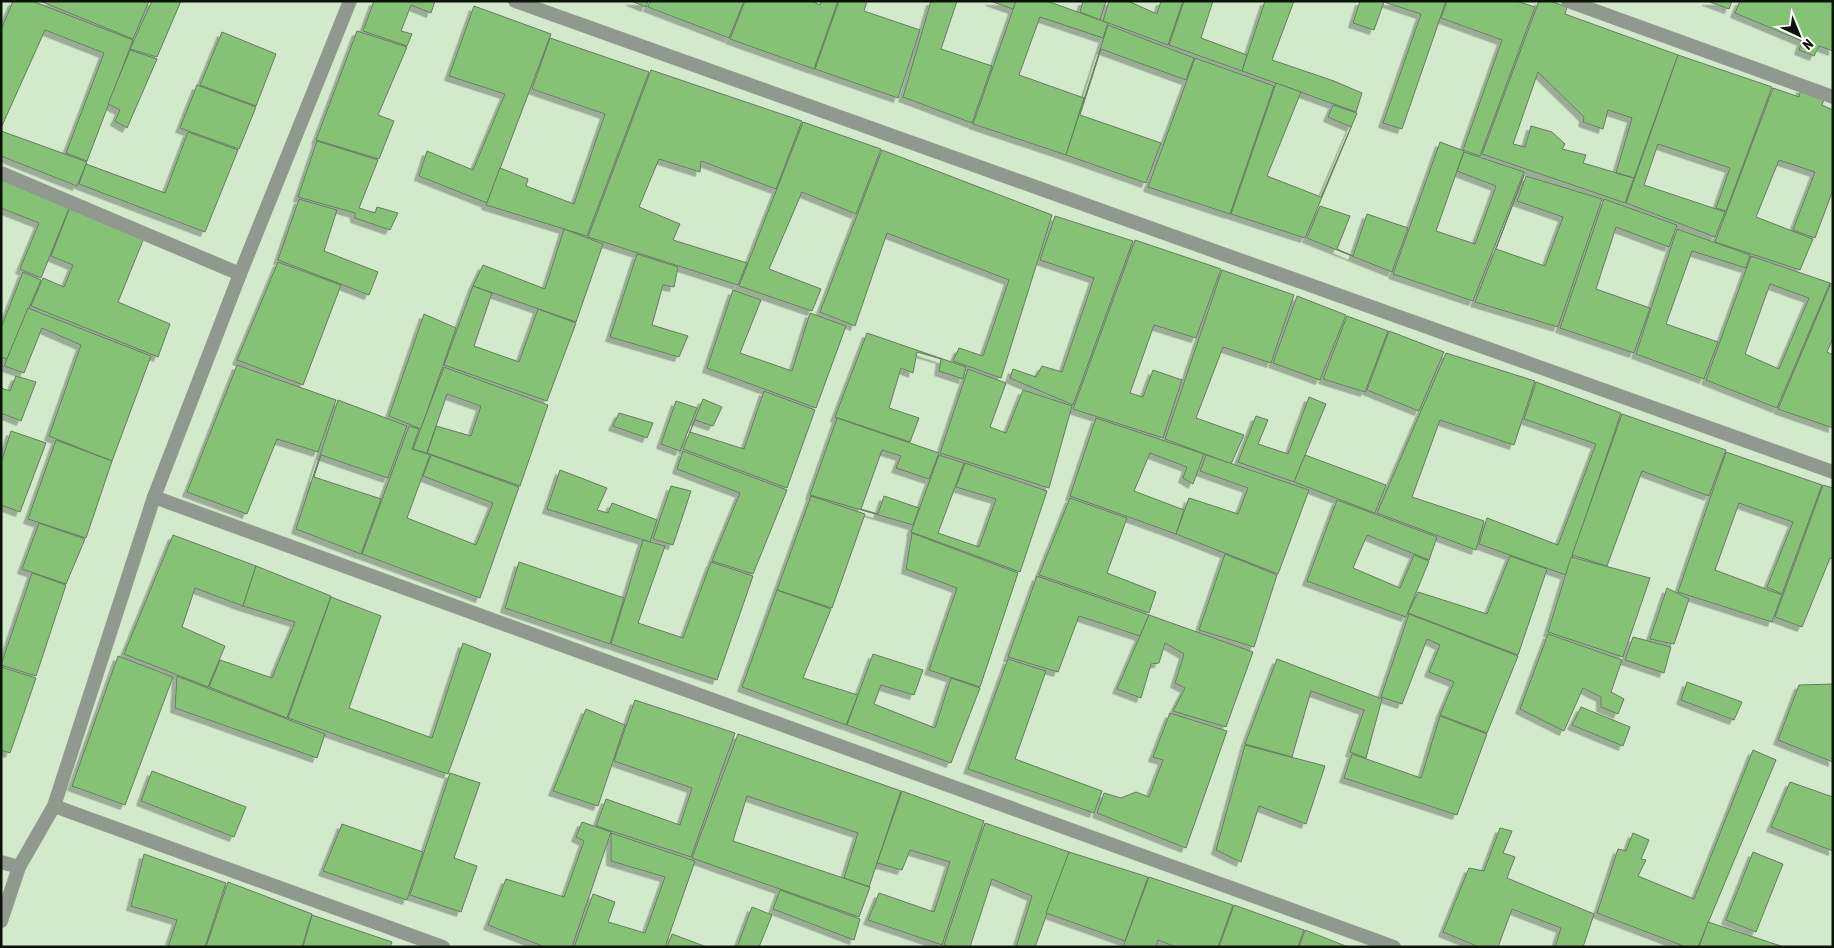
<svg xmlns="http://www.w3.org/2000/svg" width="1834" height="948" font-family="'Asap Condensed',sans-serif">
	<defs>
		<filter id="shadow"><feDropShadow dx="-4.5" dy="4.5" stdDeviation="0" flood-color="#0004"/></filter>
	</defs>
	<rect width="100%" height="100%" fill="#d2e9cc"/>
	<g fill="#85c274" stroke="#667b61" fill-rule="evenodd" filter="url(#shadow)">
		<path d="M13,1h19l101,39 -46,121 -21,-8 38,-100 -59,-23 -44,98v-98z"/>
		<path d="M40,1h109l-16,38z"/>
		<path d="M152,1h29l-24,56 -27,-8z"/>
		<path d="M374,1h61l-4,12 -20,-8 -10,26 11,3 -5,12 -44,-15z"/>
		<path d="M631,1h17l-2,6z"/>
		<path d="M650,1h94l-15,37 -81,-31z"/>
		<path d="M745,1h66l9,4 1,-4h17l-24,68 -84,-30z"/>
		<path d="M839,1h28l-3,10 56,19 -22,68 -83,-29z"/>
		<path d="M931,1h26l-16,48 51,17 -20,57 -69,-26z"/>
		<path d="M990,1h26l-3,8z"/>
		<path d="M1016,1h31l61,22 -5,15 -63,-21 -21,58 65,23 -18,57 -93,-31z"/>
		<path d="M1083,1h23l-6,19 -20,-8z"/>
		<path d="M1109,1h19l29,13 4,-13h22l-15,44 -65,-24z"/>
		<path d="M1184,1h29l-12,37 46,17 -5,16 -73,-26z"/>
		<path d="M1265,1h29l-22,59 62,21 28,12 -6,19 -114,-41z"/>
		<path d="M1360,1h86l-44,128 -19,-6 38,-109 -37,-12 -10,28 -21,-7z"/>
		<path d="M1447,1h69l19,6 -55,149 -17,-6 39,-110 -61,-22z"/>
		<path d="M1539,1h11l17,6 -2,7 113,41 -53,148 -143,-49zM1538,72l46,45 -1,5 20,7 5,-19 24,8 -16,55 18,5 -51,-15 3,-8 -24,-6 3,-5 -13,-12 -21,-6 -6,21 -12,-3z"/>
		<path d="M1707,1h25l-3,8z"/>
		<path d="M1740,1h93v50l-14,-5 -5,10 -15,-6 3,-9 -67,-28z"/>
		<path d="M474,6l77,28 -64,169 -68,-27 8,-25 46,19 32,-76 -56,-18z"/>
		<path d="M1108,25l86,33 -8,22 -85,-31 -21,66 81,28 -15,40 -80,-28z"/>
		<path d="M357,31l50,16 -29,68 16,6 -15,38 -63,-19z"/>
		<path d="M222,32l54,22 -20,52 -56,-21z"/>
		<path d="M550,38l99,34 -62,164 -101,-31 14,-37 28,11 -2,7 48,18 31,-90 -73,-25z"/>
		<path d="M130,50l27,9 -30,69 -12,-7 5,-11 -12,-6z"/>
		<path d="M1678,55l94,32 -46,124 -10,-3 14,-40 -72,-24 -14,41 81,27 -10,25 -89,-34z"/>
		<path d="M1195,58l79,28 -44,128 -82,-27z"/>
		<path d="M651,70l151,51 -26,68 -75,-28 -1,11 -41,-13 -20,48 41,17 -7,16 74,23 -9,22 -150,-48z"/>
		<path d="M1276,83l25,9 -34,84 54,21 30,-70 -23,-10 5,-12 24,8 -52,125 -74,-24z"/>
		<path d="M197,85l59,22 -17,42 -59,-21z"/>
		<path d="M1773,88l26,9 2,-9 24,9 -3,8 11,5v80l-18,48 -22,-8 22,-58 -36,-12 -23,57 57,22 -13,31 -85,-28z"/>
		<path d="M803,122l78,27 -25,65 -54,-22 -33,77 52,20 -9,22 -73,-25z"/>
		<path d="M1,131l86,31 -10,24 -76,-30z"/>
		<path d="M188,132l50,18 -33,82 -126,-48 7,-20 79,29z"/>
		<path d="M317,141l61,19 -19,48 16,5 2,-6 21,6 -8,17 -35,-12v-5l-57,-16z"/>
		<path d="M1440,142l24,9 -28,80 39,13 21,-58 -39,-15 7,-19 60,20 -51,129 -80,-27z"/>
		<path d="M882,150l170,65 -51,163 -48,-17 6,-13 24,8 26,-76 -122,-47 -32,93 -35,-14z"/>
		<path d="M1524,175l-28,74 49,17 18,-49 -46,-16 9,-25 76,23 -44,128 -83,-25z"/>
		<path d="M1,177l69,29 -29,72 -21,-9 19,-46 -38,-15z"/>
		<path d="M299,199l38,11 -13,41 54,21 -9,23 -91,-35z"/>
		<path d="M1604,199l73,26 -8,22 -53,-20 -20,62 54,19 -16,45 -74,-25z"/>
		<path d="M1320,206l30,10 -13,33 16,7 14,-42 41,14 -16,44 -85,-34z"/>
		<path d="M70,207l74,31 -26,64 52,22 -12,33 -127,-51 12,-28 21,9 9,-22 -22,-9z"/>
		<path d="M1055,216l78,25 -60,164 -63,-27 3,-9 23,8 6,-11 20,6 32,-94 -54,-18z"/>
		<path d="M564,229l39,15 -27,78 -103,-36 10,-21 62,24z"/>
		<path d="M1677,229l73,26 -4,13 -54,-17 -26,73 52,18 -14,37 -68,-25z"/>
		<path d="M1135,240l86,29 -25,69 -42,-13 -24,68 13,4 10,-27 29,10 -19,58 -90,-29z"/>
		<path d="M637,254l41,13 -4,20 -11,-2 -11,40 36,11 -9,21 -69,-20z"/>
		<path d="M1751,256l79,27 -53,125 -71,-28zM1770,284l39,14 -30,71 -34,-15z"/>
		<path d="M278,262l63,23 -38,100 -66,-25z"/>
		<path d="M1222,270l72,25 -23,68 -48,-16 -27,71 48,17 -13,29 -66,-25z"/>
		<path d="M23,272l18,8 -34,79 -6,-2v-29z"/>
		<path d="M1831,283l2,1v54l-6,14 6,3v73l-55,-19z"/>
		<path d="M473,286l19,7 -18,53 45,16 19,-53 38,14 -29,78 -103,-36z"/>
		<path d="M733,290l28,10 -21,53 52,18 18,-58 36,13 -30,82 -109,-40z"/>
		<path d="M1297,296l49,19 -26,65 -47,-17z"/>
		<path d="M28,308l123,48 -39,105 -63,-25 32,-91 -39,-17 -18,45 -20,-7z"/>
		<path d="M424,314l32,14 -35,101 -32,-13z"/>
		<path d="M1347,316l41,15 -23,61 -42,-13z"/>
		<path d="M1389,331l55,21 -25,59 -52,-21z"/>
		<path d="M867,333l99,34 -3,12 -24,-8 2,-12 -24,-7 -4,21 -12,-5 -12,40 30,10 -9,24 -75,-25z"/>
		<path d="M1446,353l89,28 -21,64 -74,-25 -28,77 72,24 -8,29 -99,-37z"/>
		<path d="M237,365l99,35 -18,52 -41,-13 -30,75 -60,-22z"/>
		<path d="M444,367l104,38 -28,81 -93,-33 9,-27 35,10 10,-30 -34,-12 -20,59 -14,-4z"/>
		<path d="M968,369l38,14 -16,44 16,6 17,-43 49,16 -23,82 -109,-35z"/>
		<path d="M16,376l20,6 -15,39 -20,-8v-25l9,3z"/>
		<path d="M1536,382l85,31 -55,162 -87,-31 8,-26 71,27 38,-101 -72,-25z"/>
		<path d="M764,391l51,19 -28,78 -104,-39 20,-50 19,8 -9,19 -18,-6 -5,12 54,17z"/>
		<path d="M1309,397l17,7 -32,78 -56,-20 18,-46 12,4 -10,24 30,10z"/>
		<path d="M338,400l69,26 -19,52 -67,-23 -7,22 67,22 -20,55 -65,-25z"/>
		<path d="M676,401l21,7 -17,43 -19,-7z"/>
		<path d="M619,413l34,10 -6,15 -34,-12z"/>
		<path d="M1622,414l104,36 -17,46 -67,-25 -35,95 -35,-11z"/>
		<path d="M837,418l102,35 -10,26 -33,-11 5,-12 -19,-6 -21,59 17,5 6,-18 35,12 -6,17 -103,-30z"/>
		<path d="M1096,418l108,36 -11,30 -10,-6 4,-11 -37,-14 -16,38 50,19 -8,24 -106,-38z"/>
		<path d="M409,426l10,3 -7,20 18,6 -23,63 69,27 17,-42 -70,-27 8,-21 88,32 -39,111 -118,-44z"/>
		<path d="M11,431l35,12 -26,69 -19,-7v-42z"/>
		<path d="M56,440l56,21 -26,77 -58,-19z"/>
		<path d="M683,451l104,39 -34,84 -41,-13 28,-68 -63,-24z"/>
		<path d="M1726,452l96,33 -40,109 -15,-7 26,-65 -54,-19 -24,67 67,25 -10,27 -94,-30z"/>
		<path d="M939,455l25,8 -26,70 41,14 17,-48 -40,-12 9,-24 82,28 -27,81 -109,-40z"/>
		<path d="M1206,455l103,35 -31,84 -102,-40 13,-36 49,16 10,-26 -48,-17z"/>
		<path d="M1305,455l81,30 -11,28 -81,-31z"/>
		<path d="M560,470l47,18 -10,22 11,3 4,-10 45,17 -7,22 -103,-33z"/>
		<path d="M1823,485l10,3v71l-3,-1 -28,69 -27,-10z"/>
		<path d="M671,486l20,5 -18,54 -20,-6z"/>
		<path d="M811,496l54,18 -33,94 -55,-18z"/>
		<path d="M1070,498l57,20 -20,55 49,19 -7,21 -110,-38z"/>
		<path d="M1337,500l100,37 -8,23 -62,-25 -14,33 47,20 14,-33 15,6 -23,56 -99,-36z"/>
		<path d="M39,523l46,16 -19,45 -44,-15z"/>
		<path d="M912,533l106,40 -38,114 -51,-17 28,-82 -51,-19z"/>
		<path d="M173,535l83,31 -13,40 -48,-18 -13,39 43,19 -17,41 -84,-33z"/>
		<path d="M643,540l22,6 -27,77 45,15 28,-76 42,14 -36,104 -106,-36z"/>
		<path d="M1225,554l52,21 -23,72 -55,-17z"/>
		<path d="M1510,556l37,13 -29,86 -110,-42 10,-21 69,22z"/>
		<path d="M1571,557l79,21 -27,79 -75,-25z"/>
		<path d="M519,562l105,36 -14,46 -105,-36z"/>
		<path d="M256,566l75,30 -44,122 -78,-31 11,-27 52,18 23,-56 -52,-16z"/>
		<path d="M32,573l34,12 -30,91 -35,-11z"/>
		<path d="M1037,576l112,39 -9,21 -61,-20 -21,56 -50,-15z"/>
		<path d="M1667,588l22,11 -15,45 -24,-5z"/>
		<path d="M777,590l54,19 -28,69 55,17 -12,30 -104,-38z"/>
		<path d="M331,597l50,19 -32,92 83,30 31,-95 28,11 -43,120 -160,-56z"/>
		<path d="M1409,614l109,42 -31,77 -47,-18 14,-33 -25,-10 11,-27 -13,-6 -25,65 -21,-7z"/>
		<path d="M1149,615l104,37 -27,75 -53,-16 12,-23 -10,-5 9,-29 -19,-11 -6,20 -8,1 -10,34 -24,-9z"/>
		<path d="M1548,634l74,26 -11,32 13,7 -6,15 -17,-7v-10l-18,-9 -19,43 -44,-22z"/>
		<path d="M1633,637l38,10 -7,26 -39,-13z"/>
		<path d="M873,654l50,16 -9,25 -33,-10 -7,19 61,24 16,-50 29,10 -29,75 -104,-38z"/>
		<path d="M118,656l55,21 -48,128 -53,-19z"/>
		<path d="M1008,659l38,12 -31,88 87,32 -8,22 -126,-44z"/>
		<path d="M1277,659l105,40 -16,59 -16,-6 14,-42 -53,-19 -19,66 -47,-13z"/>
		<path d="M1,667l35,11 -26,75 -9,-3z"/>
		<path d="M177,676l148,58 -8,24 -142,-50z"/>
		<path d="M1687,682l55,20 -8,18 -53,-20z"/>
		<path d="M1833,684v78l-55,-22 21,-55z"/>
		<path d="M635,700l100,33 -44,124 -95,-31 10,-27 74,26 12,-37 -78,-27z"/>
		<path d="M1581,707l49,20 -7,19 -51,-21z"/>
		<path d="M586,709l39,16 -27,81 -45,-15z"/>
		<path d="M1170,713l57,18 -41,117 -89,-35 7,-20 17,5 15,-6 13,5 14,-37 -10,-3z"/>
		<path d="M1440,716l47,18 -30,81 -113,-37 8,-24 69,24z"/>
		<path d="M738,734l163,57 -32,96 -25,-9 14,-45 -111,-37 -14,45 137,46 -11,30 -167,-59z"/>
		<path d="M1245,745l80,21 -19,58 -47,-18 -18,56 -25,-12z"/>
		<path d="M1753,750l23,10 -78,187h-12l-89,-34 21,-64 8,2 7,-18 16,7 -8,19 5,1 -8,16 56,23z"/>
		<path d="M152,771l94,36 -12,30 -93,-36z"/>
		<path d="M450,773l30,10 -26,75 23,8 -16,46 -51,-17z"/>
		<path d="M1790,782l43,15v54l-62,-24z"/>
		<path d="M902,791l82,30 -42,124 -74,-25 11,-27 55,19 16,-50 -40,-12 -8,20 -25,-7z"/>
		<path d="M582,822l29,10 -39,115h-27l-57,-22 18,-46 58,18 20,-56 -8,-4z"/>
		<path d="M985,823l84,29 -34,95h-19l16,-51 -40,-17 -22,68h-18l-8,-2z"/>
		<path d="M342,824l81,28 -16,48 -84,-29z"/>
		<path d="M1500,828l12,3 -9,22 12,4 -8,21 87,36 -11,33h-28l6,-19 -49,-19 -14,38h-19l-36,-15 26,-64 15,3z"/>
		<path d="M611,833l84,28 -30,86h-91l19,-53 22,8 -7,20 37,11 20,-56 -54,-16z"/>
		<path d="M1069,852l79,25 -23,64 -79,-28z"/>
		<path d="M1753,852l30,12 -27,68 -30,-12z"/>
		<path d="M144,854l82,29 -21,64h-37l9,-27 -46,-14z"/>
		<path d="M1149,877l84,28 -15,42h-42l-18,-7 -2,7h-33z"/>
		<path d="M228,882l84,32 -10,33h-96z"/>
		<path d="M780,890l80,29 -6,21 -81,-31z"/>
		<path d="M1234,905l70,25 -6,17h-79z"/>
		<path d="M752,907l20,8 -13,32h-22z"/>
		<path d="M312,915l80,27 -2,5h-87z"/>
		<path d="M1708,922l76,25h-85z"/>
		<path d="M1305,930l43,17h-49z"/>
		<path d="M672,934l35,13h-40z"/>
	</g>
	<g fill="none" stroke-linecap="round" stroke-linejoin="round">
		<g stroke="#90998d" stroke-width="14">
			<path d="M515,1l1318,471"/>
			<path d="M1568,1l265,96"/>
			<path d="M1,173l239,101"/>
			<path d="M154,497l1240,450"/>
			<path d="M54,806l389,141"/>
			<path d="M1,862l18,5"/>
			<path d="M1,921l18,-54 35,-61 100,-309 86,-223 110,-273"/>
		</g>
	</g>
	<rect width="1834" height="948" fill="none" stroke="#0c140a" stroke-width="5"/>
	<g transform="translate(1799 35) rotate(136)" stroke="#ffffff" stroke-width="4" paint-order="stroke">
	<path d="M0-4L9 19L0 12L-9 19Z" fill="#0c140a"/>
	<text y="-8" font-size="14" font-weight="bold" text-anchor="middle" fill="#0c140a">N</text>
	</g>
</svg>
